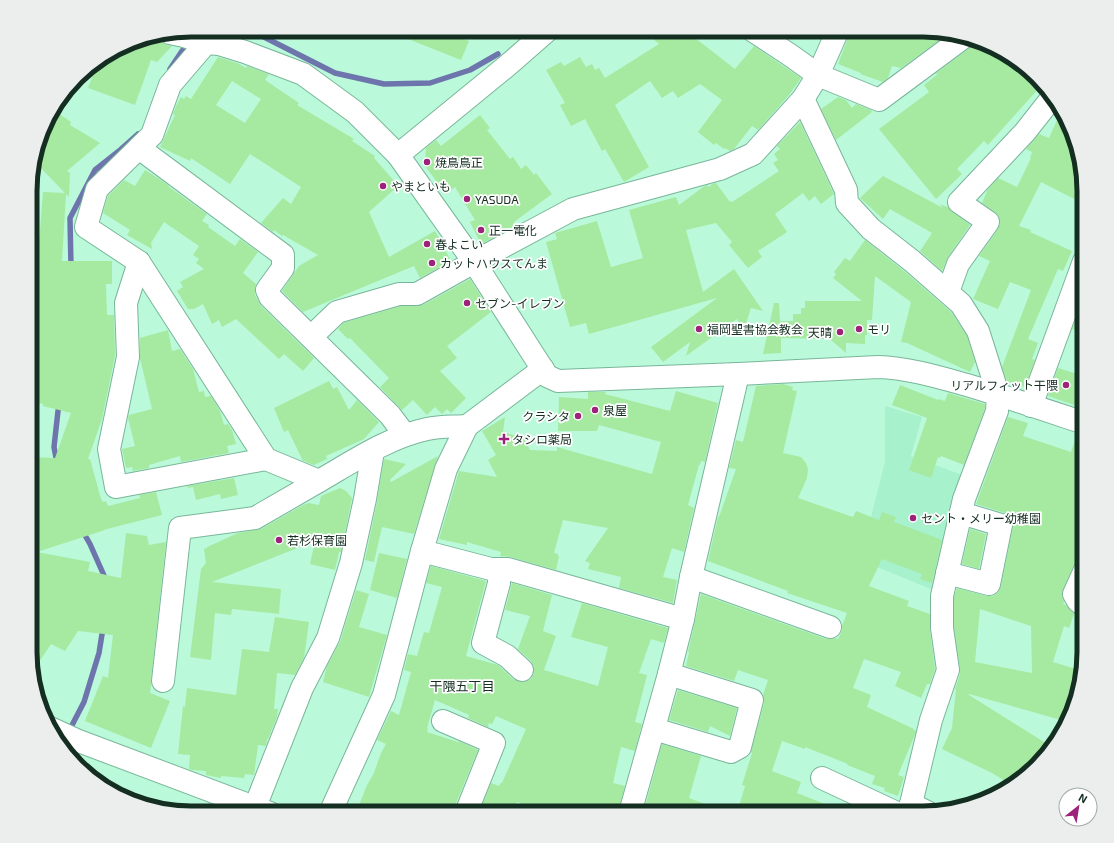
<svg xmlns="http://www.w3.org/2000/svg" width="1114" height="843" font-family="'Exo 2','Noto Sans JP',sans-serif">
	<rect width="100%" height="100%" fill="#bafada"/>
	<path fill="#a8f1cd" d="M885,406l37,11 -11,39 54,20 -27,116 -78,-32 25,-98z"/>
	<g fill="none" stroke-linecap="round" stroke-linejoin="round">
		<g stroke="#6d75ac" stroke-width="5.5">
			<path d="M244,30l14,4 77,39 49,11 46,-1 40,-13 28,-16"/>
			<path d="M170,69l12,-18 8,-8"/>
			<path d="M71,267l-1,-49 25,-48 24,-19 19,-17"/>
			<path d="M57,463l-3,-16 4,-36 2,-7"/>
			<path d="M82,530l8,14 16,36"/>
			<path d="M69,731l15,-29 15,-49 4,-25"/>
		</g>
	</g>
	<g fill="#a5eaa0" fill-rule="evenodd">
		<path d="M388,30h53l28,11 -8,19 -73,-29z"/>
		<path d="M642,30h59l-6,8 40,31 19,-23 47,32 -12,17 -31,35 -6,-4 -18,23 -4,2 -5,-3 -1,1 -8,-6 -2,2 -16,-13 24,-32 -22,-16 -22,14 -5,-7 -11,7 -12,-17 -35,24 34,62 -25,15 -19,-33 -3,2 -17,-32 -14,7 -11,-21 5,-2 -19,-33 15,-8 3,4 16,-9 6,10 6,-3 3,6 4,-2 6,10 54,-34z"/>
		<path d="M851,30h82l15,4 -47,34 -9,-2 -4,12 -5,4 -23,-8 1,-1 -23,-9z"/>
		<path d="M146,37l15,5 6,3 5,1 -15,16 -6,-2 -16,45 -47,-17 10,-26 41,-23z"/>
		<path d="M978,41l7,1 29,19 -2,1 29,24 -53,59 -4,-4 -27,28 5,5 -26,25 -57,-70 50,-37 -5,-7 14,-11h-3l36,-27z"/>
		<path d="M218,57l19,6 9,5 1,-2 22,8 -4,6 34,23 -2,2 57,34 -2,2 23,15 -1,2 22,25 -1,2 2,2 -28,25 20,45 46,-26 16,30 -31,17 -6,-12 -111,46 -21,-21 17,-25 19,-11 -35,-20 -1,1 -8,-6 -1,2 -12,-9 22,-25 8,6 10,-17 -51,-33 -20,30 -39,-26 -1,3 -30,-14 15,-32 -2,-1 3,-8 5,-9 3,2 2,-3 5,3zM232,81l29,18 -16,24 -29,-18z"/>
		<path d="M838,97l8,3 6,8 4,-4 15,6 1,2 -36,28 -15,-31z"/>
		<path d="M55,111l16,11 -1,3 30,18 -33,28 3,2 -1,24 -3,-3 -4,67h50v23h-6l1,31h7l1,41 -13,63 -14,40h2l11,40 2,3 3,-1 2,5 32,-8 -1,-3 17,-3 6,23 -59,15h2l-68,22 53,10 -2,9 33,7 5,-45 21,3 2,9 17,-3 -15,138v5l-1,8 20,8 -19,47 -66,-27 18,-45 5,2 5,-43 -35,-4 -13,20 -14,-7 -18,27 -3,-8 1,-206 24,1 16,-45 -28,-7v-2l-12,-3v-146l7,1 5,-64 22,1 -31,-32 13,-37z"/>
		<path d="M1061,111l7,9 16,71v13l-43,-22 -22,44 12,4 -1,2 42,19 -9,20 -5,-2 -30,70 10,4 -6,16 3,1 -10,27 -18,-6 -5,-14 29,-77 -21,-8 -12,27 -25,-10 17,-38 -11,-5 19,-27 2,-5 -1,-7 -4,-5 -13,-9 6,-14 10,-11 19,9 14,-29h-1l2,-6 -6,-3 13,-15 10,4z"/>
		<path d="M480,115l10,13 -3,2 23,29 3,-2 8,12 5,-4 8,10 2,-2 16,21 -38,28 2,3 -35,19 -11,-22 5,-2 -20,-33 -9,7 -21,-28 1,-18 10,-8 5,6z"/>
		<path d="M800,122l34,72 -13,10 -6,-8 -6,5 -6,-8 -28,21 12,18 -29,19 4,6 -14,11 -19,-23 3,-3 -16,-19 -30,7 17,62 31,-23 29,42 -12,-3 -7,22 -7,-11 -51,37 4,-14 -27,20 -12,-15 66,-49 -128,36 -3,-11 -16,4 -24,-85 11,-3 -2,-6 42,-12 14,46 32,-9 -14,-48 47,-13 3,8 24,-18 4,-2 2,2 3,-3 4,-1 14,19 1,-1 1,1 47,-31 -6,-8 5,-3 -4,-6 6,-5 -3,-3z"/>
		<path d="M145,170l16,10 8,6v1l38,27 -5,7 7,4 -1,2 27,19 5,-7 18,13 -15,21 13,11 -1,5v6l6,11 53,52 -11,13 -19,-17 -5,5 -43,-40 -14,8 -3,-7 -7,4 -9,-20 -9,5h-6l-11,-18 6,-4 -3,-5 24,-13 -8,-6 3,-4 -6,-4 6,-9 -35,-24 -13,21 1,6 -25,-14 3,-5 -27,-17 5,-17 16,-16 11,6z"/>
		<path d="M883,176l60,32 -3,-4 9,4 3,4 18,13 -22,32 -6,14 -22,-20 12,-18 -42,-24 -7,10 -23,-21z"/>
		<path d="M865,240l39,31 47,41 16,24 8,26 -5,10 -63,-29 -6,-1 10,-40 -36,-26 -3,44h-5v15h-2v9l-19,-1v10l-16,-14 -49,-1v15l-18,1 11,-51h5l1,18h13v-7h8v-6h4v-7h57l-29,-23 3,-4 -2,-2 11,-14 5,3z"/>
		<path d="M470,279l21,33 -44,34 10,12 -17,13 26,27 -15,15 -4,-4 -5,5 -7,-7 -8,8 -14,-15 -11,10 -22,-23 9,-9 -39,-40 -2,1 -10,-10 5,-6 58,-17h16l6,-1z"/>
		<path d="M1084,298v35l-12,-4z"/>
		<path d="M168,330l4,21 8,-2 13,20 6,23 5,-1 1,6 6,-1 9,15 4,14 4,-1 4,6 4,14 -9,2 2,7 -48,9 -1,-6 -31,9v3l-16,3 -1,-4 -6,1 -4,-19 13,-3 -7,-28 1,-3 23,-6 -12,-51v-20z"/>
		<path d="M1058,368l26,8v18l-4,13 -32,-11z"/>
		<path d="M329,381l4,8 4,-2 12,23 8,-10 22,22 -15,17 -38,17 1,3 -13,6 -8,-3 -1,-1h-2l-15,-31 -4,2 -10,-24z"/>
		<path d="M783,384l10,3 -1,3 5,1 -14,62 18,4 5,6 2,6 -1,9 -9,20 55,19 3,-6 23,9 3,-8 14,5 -2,5 48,18 -10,43 -12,-4 2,-5 -40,-15 -13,27 40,15 -2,5 23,8v16l5,39 -5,15h-3l-6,14 -26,-12 6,-14 -37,-13 -11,29 18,7 -4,12 47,22v1l2,1 -2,6 -16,38 6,2 -6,19 -14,-5 1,-3 -13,-4 3,-8 -28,-11 1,-1 -43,-17v2l-23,-8 -10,30 29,11 -4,11 48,19v1h-108l8,-27 -3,-1 10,-32 -1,-1 13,-49 -1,-8 5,-15 -30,-10 -4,11 -48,-15 3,-14h-1l7,-31 6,-27 125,45h6l3,-1 3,1 4,-8v-5l5,-13 -60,-20 1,-2 -80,-30 10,-44h1l17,-48 -7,-1 7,-28 7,2 13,-56z"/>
		<path d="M900,385l38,15v-1l7,2 3,-8 37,11v4l-21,57 -23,-9 -1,2 -2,-1 -7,21 -22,-8 18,-52 -35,-13z"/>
		<path d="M676,391l42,12 -13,59 -4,-1 -1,4h-1l-11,40 6,3 -10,44 -12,-4 -9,29 14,3 -4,23 -54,-15 2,-11 -33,-8 2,-6 -5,-2 23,-33 -45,-8 -9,33 4,1v2h1l-3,14 -45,-13 -11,-1 1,-4 -34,-10v3l-28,-6 20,-68 38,6 -9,-17 8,-5 -14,-24 23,-14 -2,15 21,6 6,12 27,1v-4l95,27 9,-32 -62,-17 -2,6h-39l1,-34 29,2v-7h18l-1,2 65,17z"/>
		<path d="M1008,417l20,6 -5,13 48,16 6,-18 7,1v113l-6,13 -5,6 -10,22 -1,5 2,8 -1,2 3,1 8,9 -5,14 -5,-2 -11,36 23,7 -15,51 -92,-26v1l80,50 -2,3 3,1 -6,9 -34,26 -18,-11 -50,-24 10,-21 4,-39h-1l5,-15v-5l-6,-42v-30l3,-9 29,8h7l5,-3 3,-7 12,-59v-6l-3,-5 -5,-3 -29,-9zM980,609l51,17 1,47 -57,-11z"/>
		<path d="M438,456l-24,78 -32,-7 -8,35 -9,-2 12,-58 7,-43 22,5 -16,16 1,2z"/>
		<path d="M234,478l4,17 -17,4 -1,-5 -24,6 -3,-13 -5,1 -1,-2z"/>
		<path d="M340,488l6,3 6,7 -11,54h-2l-4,18 -25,-6 5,-23 -103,41 69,7 -2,25 -47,-5 -1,6 -16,-2 -4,47 -21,-3 11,-88 5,-6 -2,-14 3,-1v-1l31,-14 23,-4 42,-24 6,-2 10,2 2,-9z"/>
		<path d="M970,529l16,5 -7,35 -17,-5z"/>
		<path d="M379,553l28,6 -10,39 -27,-8z"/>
		<path d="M431,566l55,15 -20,75 32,9 15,14 6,3h6l6,-3 3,-6v-6l-3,-6 -13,-12 12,-33 -25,-6 7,-27 40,12 -9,36 13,5 -12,34 54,16 10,-39 -37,-10 11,-34 86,25 -4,15 -13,-4 -12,34 8,2 -12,47 7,2 -7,27 -14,-4 -8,36 12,3 -7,27h-71l-30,-11 -5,11h-19l-12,-5 10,-25 8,3 2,-3h1l24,-54 -30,-13 -4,8 -3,-1 -1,4 -20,-9 1,-3 -34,-15 -8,28 1,1 -1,3 31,10 1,-1 19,9 -24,58v5h-98l11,-28 7,-12 7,-20 5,-9 -9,-4 14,-29 8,4 12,-43 -7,-2 4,-16 9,2 7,-24 5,1 13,-46 -16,-4z"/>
		<path d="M356,590l13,4 -10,33 28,8 -18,62 -46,-15 4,-16 13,-24z"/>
		<path d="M275,617l34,5 -5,36 -9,17 -18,-2 -3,36h4l-1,8 -9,22h-1l-1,7 -8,-1 -4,30 -9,-1 -1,4 -23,-2v2l-15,-3v-4l-14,-1 -3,-1 1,-14 -12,-1 5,-48 2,1 2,-19 49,7 6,-46 27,3z"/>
		<path d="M678,690l59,18 -7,28 -20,-10 -2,6 -39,-12z"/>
		<path d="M662,744l39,12 -12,42 37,14v1h-65l-16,-6z"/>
	</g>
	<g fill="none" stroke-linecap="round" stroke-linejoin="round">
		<g stroke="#79b699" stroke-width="24">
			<g id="street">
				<path d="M752,30l38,25 28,20 61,25 85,-63"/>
				<path d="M170,33l14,3 22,7 -36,42 -18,50 -55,54 -11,38 53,35 127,197 53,22c33,-19 70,-44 108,-52 13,-3 27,-2 40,-3"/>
				<path d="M803,99l43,91 1,13 24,26 41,32 49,43 17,27 20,63 -1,17 -33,88 -22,97v32l6,42 -17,50 -20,84 -4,9"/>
				<path d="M139,148l144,107v13l-16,22 3,7 120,118 15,20"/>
				<path d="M398,155l76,107 73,114 11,5 180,-7 140,-7c30,1 60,10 89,18 40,12 78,25 117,38"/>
				<path d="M139,262l-13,41 2,54 -19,92 7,38 150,-28"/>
				<path d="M948,292l10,-28 30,-42 -29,-20 66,-70 26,-33"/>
				<path d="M311,337l26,-25 62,-18h18l57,-32 99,-53 147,-40 33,-15 50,-55 15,-24 20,-45"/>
				<path d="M1031,406l53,-145"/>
				<path d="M422,551l69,18h17l175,50"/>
				<path d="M499,569v14l-16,60 24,13 15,14"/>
				<path d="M947,573l42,11 12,-59 -40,-12"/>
				<path d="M691,577l139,50"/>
				<path d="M1084,606l-6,-5 -4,-7 10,-22"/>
				<path d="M163,681l17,-153 75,-10 64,-37"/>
				<path d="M443,721l51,22 -28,70"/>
				<path d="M50,728l26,12 194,73"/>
				<path d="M654,729l77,23 9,-5 12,-47 -83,-26"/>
				<path d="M822,778l75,35"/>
				<path d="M911,804l16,8"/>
				<path d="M255,807l47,-119 26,-50 23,-75 14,-64 8,-48"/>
				<path d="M330,813l54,-118 38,-144 24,-82 21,-43 76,-57"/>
				<path d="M630,813l39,-139 14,-55 8,-42 47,-203"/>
			</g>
		</g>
		<g stroke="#79b699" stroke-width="24">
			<path id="secondary" d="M206,43l13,1 26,8 58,22 52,38 43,43 110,-90 40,-35"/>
		</g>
		<use href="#street" stroke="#fff" stroke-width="22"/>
		<use href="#secondary" stroke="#fff" stroke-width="22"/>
	</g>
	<g fill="#9d2279" stroke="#fff" stroke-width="1.5">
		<circle cx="427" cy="162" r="4"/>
		<circle cx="383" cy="186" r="4"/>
		<circle cx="467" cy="199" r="4"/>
		<circle cx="481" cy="230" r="4"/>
		<circle cx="427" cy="244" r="4"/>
		<circle cx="432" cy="263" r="4"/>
		<circle cx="467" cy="303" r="4"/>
		<circle cx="699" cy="329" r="4"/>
		<circle cx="859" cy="329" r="4"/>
		<circle cx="840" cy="332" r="4"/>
		<circle cx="1066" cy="385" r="4"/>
		<circle cx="595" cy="410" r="4"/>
		<circle cx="578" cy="416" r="4"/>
		<path d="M502 433h4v4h4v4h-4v4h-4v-4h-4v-4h4z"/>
		<circle cx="913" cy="518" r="4"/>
		<circle cx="279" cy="540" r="4"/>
	</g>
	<g text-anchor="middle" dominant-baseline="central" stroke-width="3.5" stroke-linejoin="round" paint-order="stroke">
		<g font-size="12" fill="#142e22" stroke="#fff" text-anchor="start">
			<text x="435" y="162">焼鳥鳥正</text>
			<text x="391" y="186">やまといも</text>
			<text x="475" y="199">YASUDA</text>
			<text x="489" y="230">正一電化</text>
			<text x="435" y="244">春よこい</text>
			<text x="440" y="263">カットハウスてんま</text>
			<text x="475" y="303">セブン-イレブン</text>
			<text x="707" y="329">福岡聖書協会教会</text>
			<text x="867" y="329">モリ</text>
			<text x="832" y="332" text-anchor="end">天晴</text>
			<text x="1058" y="385" text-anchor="end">リアルフィット干隈</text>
			<text x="603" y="410">泉屋</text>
			<text x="570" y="416" text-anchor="end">クラシタ</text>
			<text x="512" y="439">タシロ薬局</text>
			<text x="921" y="518">セント・メリー幼稚園</text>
			<text x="287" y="540">若杉保育園</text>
		</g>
		<g font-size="13" fill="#142e22" stroke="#fff">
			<text x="462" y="686">干隈五丁目</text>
		</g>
	</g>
	<path d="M0 0H1114V843H0ZM191 37H923A154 154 0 0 1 1077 191V652A154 154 0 0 1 923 806H191A154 154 0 0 1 37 652V191A154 154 0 0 1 191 37Z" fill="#eceeed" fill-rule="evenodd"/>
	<path fill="none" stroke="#142e22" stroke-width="5" d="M191 37H923A154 154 0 0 1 1077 191V652A154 154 0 0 1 923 806H191A154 154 0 0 1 37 652V191A154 154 0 0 1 191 37Z"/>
	<g transform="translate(1078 807) rotate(30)"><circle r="19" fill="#ffffff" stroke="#a1aba7"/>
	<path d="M0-3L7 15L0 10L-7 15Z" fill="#9d2279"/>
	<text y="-6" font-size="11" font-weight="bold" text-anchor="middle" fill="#142e22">N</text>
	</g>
</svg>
